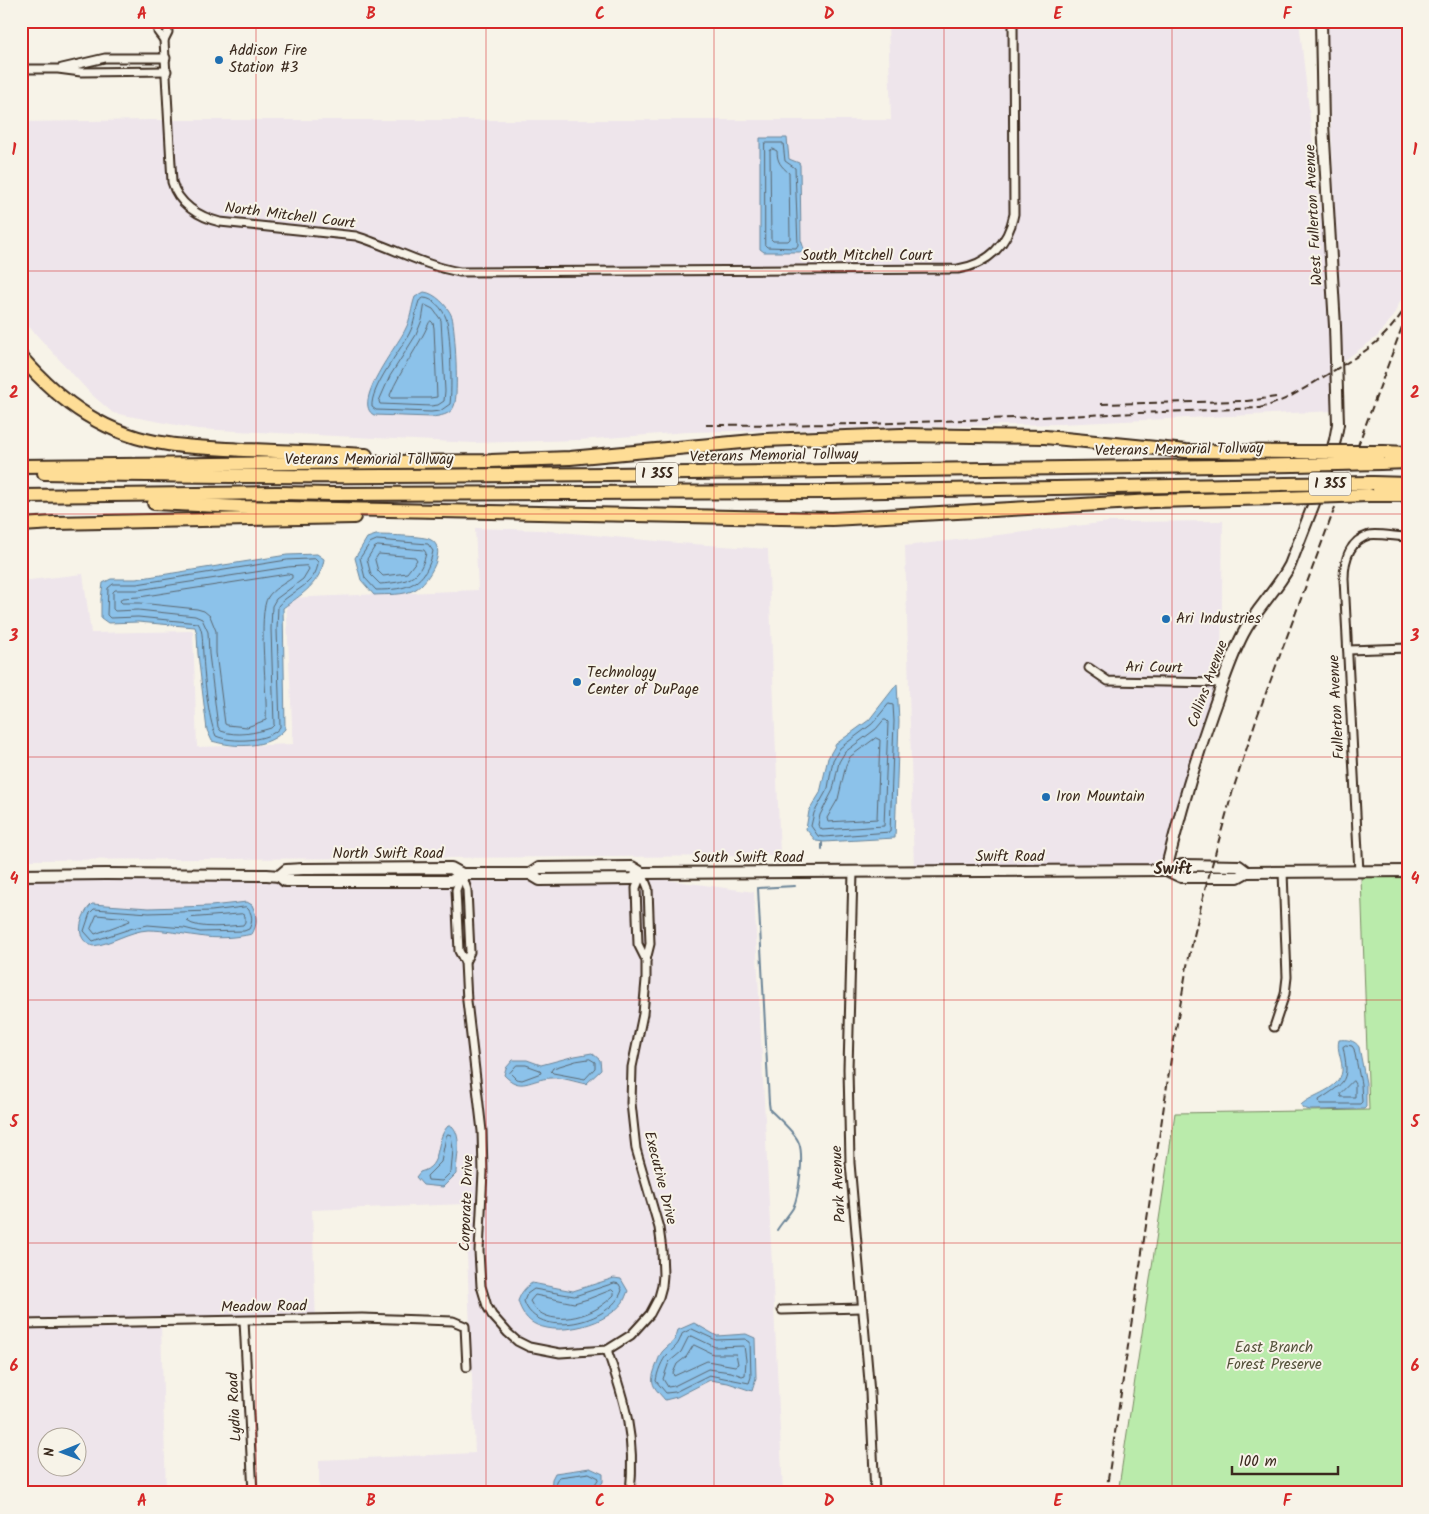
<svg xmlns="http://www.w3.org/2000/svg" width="1429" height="1514" font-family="Kalam,sans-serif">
	<rect width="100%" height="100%" fill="#f7f3e8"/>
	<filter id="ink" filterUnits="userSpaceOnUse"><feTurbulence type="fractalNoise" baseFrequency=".02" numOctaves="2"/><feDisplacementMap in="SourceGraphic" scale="10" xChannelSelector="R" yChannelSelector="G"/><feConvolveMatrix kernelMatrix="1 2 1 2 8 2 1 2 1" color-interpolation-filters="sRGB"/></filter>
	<g filter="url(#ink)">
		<g fill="#eee5eb" fill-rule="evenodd">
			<path d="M888,21h411l26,229 10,161 -275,13 -372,8 -109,8 -106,3 -276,-14 -84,-16 -22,-19 -70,-76v-196l131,-2h739z"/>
			<path d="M1326,21h82v265l-15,30 -16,21 -35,25z"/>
			<path d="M1223,521l-2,142 -57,205 -250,1 -9,-323 204,-24z"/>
			<path d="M475,528l65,2 138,13 90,6 12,307 -759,4v-279l62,-7 8,59 102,-2 4,116 96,-3 -7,-146 192,-8z"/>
			<path d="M647,877l107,15 29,601h-464v-33l156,-7 -10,-249 -153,6 4,113 -155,2 5,168h-145v-614zM48,1436h30v30h-30z"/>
		</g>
		<path fill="#baebab" stroke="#7a8a64" d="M1361,877h47v616h-290l57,-380 194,-3z"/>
		<g fill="#8cc2ea" stroke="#6c8598">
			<path d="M760,138h27l2,21 10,4 1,2 1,75 3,9 -2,3h-38l-4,-3z"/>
			<path d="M424,292c11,1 24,14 28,25 3,11 7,79 2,89 -3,9 -14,10 -23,11l-57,-2c-23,-12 24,-70 31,-85 6,-11 6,-22 10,-33z"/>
			<path d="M376,535c9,0 45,1 53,4 21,8 -1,43 -13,50 -12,7 -29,5 -42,6l-13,-15 -6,-22 12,-20z"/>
			<path d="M317,554l7,5c-3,24 -23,36 -41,49l2,121c-16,20 -50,19 -73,12l-5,-11 -9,-76 -1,-20 -2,-7 -57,-5 -30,1 -7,-5v-19l2,-16 8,-4h25l151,-24z"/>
			<path d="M897,684l2,37 -4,117 -71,4 -8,-1 -10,-12 3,-18 11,-18 8,-35 8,-14 33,-24z"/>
			<path d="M247,902l5,3c5,11 6,19 0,29 -17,4 -37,5 -54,2 -16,-2 -33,-6 -50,-6 -19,1 -37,14 -55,16 -20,-6 -13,-31 -1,-42l57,4 62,-2z"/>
			<path d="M1339,1040c7,-1 16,0 20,7l7,36v24l-2,2 -54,1 -7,-2 -2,-3c11,-11 39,-15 41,-34 1,-10 -6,-21 -3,-31z"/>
			<path d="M592,1053l8,7 1,10 -15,14c-11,-2 -23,-7 -35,-6 -21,1 -30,15 -47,-3l2,-7 7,-8h14l14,5 34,-9z"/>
			<path d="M448,1126h4c11,11 4,34 4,48l-13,13 -20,-2 -7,-8 4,-5c24,-6 13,-30 28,-46z"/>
			<path d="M614,1278l7,1 7,12c-2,4 -3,8 -5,11 -16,22 -61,34 -86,23 -10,-4 -16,-14 -19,-24 3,-8 7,-14 14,-18l41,8z"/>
			<path d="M694,1323l23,13 29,-2 9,4 1,40 -4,13 -24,-8 -18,-3 -33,17 -12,3c-12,-14 -16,-16 -9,-34 2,-5 3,-10 6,-14 9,-10 12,-7 16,-22z"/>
			<path d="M590,1468l13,6v8l-8,10 -44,1 1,-14 3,-6z"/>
		</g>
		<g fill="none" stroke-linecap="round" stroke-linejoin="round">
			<g stroke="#5b6770" stroke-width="1">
				<path d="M765,143h18l2,18 10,7 3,77 -2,3 -29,-1 -2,-2z"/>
				<path d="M773,149l4,2c0,11 4,15 12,22l1,66 -2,2h-15l-2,-2 -1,-88z"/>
				<path d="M424,298c9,0 19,11 22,20 5,12 6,73 4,86l-10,7 -9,1 -55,-2 -4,-3c-2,-19 28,-56 37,-73 6,-11 6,-22 10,-33z"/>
				<path d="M425,305l8,4 8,11 4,71 -1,10 -6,4 -7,1 -51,-2 -1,-3 11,-25 26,-41 6,-15z"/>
				<path d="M431,321l2,2 1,5 3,69 -7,1h-39l-1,-3c11,-26 28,-47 39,-72z"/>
				<path d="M377,540l51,4 5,7c-7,34 -25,39 -57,39l-11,-12 -5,-20 10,-15z"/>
				<path d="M378,546l46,4 2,3c-6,28 -21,29 -46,31l-9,-9 -4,-16 7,-11z"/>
				<path d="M379,554l36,3 2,3 -10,13 -24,3 -5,-5 -3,-11z"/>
				<path d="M315,559l3,3c-1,23 -28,29 -40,44l-1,23 3,98c-10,15 -49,16 -64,9 -8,-17 -12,-62 -13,-82 -1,-11 1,-22 -5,-31l-60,-6 -28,1 -3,-3 1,-27 5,-4h24l150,-24z"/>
				<path d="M307,566l2,3 -6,10 -27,20 -4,7 -1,23 3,96 -3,3c-16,5 -34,9 -50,3l-3,-4 -9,-73 -1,-22 -6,-13 -7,-3 -57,-6 -23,1 -2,-2v-17l2,-2h23l150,-23z"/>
				<path d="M288,574l4,1v3c-8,6 -19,11 -24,19 -11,16 0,99 -2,123l-19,7 -20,-2 -2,-1 -9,-71v-22l-6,-15 -6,-5 -7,-2 -57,-6h-18l-2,-2 2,-3 17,-1z"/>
				<path d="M889,704l4,1 1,16 -4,111 -66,5 -6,-1 -7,-10 3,-13 14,-25 5,-28 7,-12 32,-24z"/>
				<path d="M884,720h2l2,2 -4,104 -62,4 -4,-5 2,-10 13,-25 6,-28 6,-10 31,-23z"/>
				<path d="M876,738l4,2 -3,79 -49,3 -1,-4 11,-19 8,-34 4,-8z"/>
				<path d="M246,907c7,5 7,15 3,22l-5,2 -44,1 -16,-4 -36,-3 -15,3 -40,13 -9,-10 6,-18 4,-4 55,4 62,-2z"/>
				<path d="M242,914l3,2v6l-2,3c-14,1 -45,5 -56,-4l3,-3z"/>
				<path d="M97,915l31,3 2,3 -35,13 -4,-5z"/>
				<path d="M1346,1045l6,1 2,3 7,35 1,18 -2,2h-40l-1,-4c27,-18 31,-19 24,-53z"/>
				<path d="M590,1059l5,3v6l-10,11 -32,-6 -2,-2 2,-3 23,-7z"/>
				<path d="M517,1065h9l14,5 1,3 -19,7 -6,-1 -6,-6z"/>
				<path d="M1353,1081l2,3v13h-14l-1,-3z"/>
				<path d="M448,1134l3,1 2,14 -2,23 -9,9 -14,-1 -1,-4 14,-14 5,-25z"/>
				<path d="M615,1283l4,1 3,6c-10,33 -85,51 -98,11l3,-7 7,-5 40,7z"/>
				<path d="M612,1290l2,2v3c-5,5 -10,9 -16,13 -20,12 -56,18 -68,-7l5,-6 39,8 14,-4z"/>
				<path d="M692,1329l24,11 29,-1 5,3 1,35 -2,6 -40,-8 -34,17 -9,1 -10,-12c1,-8 6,-22 12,-27 8,-8 10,-8 14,-20z"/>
				<path d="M692,1336l23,11 29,-1 2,14 -1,15 -3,1 -11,-4 -23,-3 -34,17 -6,1 -5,-8 6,-17 12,-10 7,-14z"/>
				<path d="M694,1345l19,9h23l2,10 -3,2 -28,-5 -33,15 -1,-3 4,-9 9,-7z"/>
				<path d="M555,1493l1,-12 3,-4 30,-4 10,5 -7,11 -1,4"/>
			</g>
			<g stroke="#6c8598" stroke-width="2">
				<path d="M822,849v-6"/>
				<path d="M777,1230c5,-8 11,-14 16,-22 6,-13 11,-52 6,-65 -4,-11 -21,-25 -29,-33l-1,-7 -11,-215 37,-2"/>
			</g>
			<g stroke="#3b2a1e" stroke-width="11">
				<g id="street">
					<path d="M157,21l1,11 6,8"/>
					<path d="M167,21l1,11 -4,8 8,142c6,22 27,35 48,40l136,14c35,11 68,30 104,36l498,-3c30,-5 50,-24 56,-55l-1,-193"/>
					<path d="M62,68l43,-10h61"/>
					<path d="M21,69h37l23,3 86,-1"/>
					<path d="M1348,650l60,-2"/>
					<path d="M1089,668l19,13 115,2"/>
					<path d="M853,872l-5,197 2,94 20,230 5,100"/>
					<path d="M1359,872l-15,-293c0,-18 5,-38 25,-44 7,-2 30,2 39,2"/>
					<path d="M642,873l-6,15 2,56 8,16"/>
					<path d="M462,874l5,16 3,62 -5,10 2,39 15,130 1,41 -4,79 2,35 6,20 5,9 16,18 9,8 12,6 31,6 47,-3 24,-15 19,-21 9,-17 3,-11 1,-11 -1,-25 -3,-22 -23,-79 -5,-46 1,-36 11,-53 3,-34v-20l4,-16 -2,-56 -6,-15"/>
					<path d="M462,874l-6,16 3,61 6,11"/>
					<path d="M1274,1027l11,-33 2,-17 -4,-105"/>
					<path d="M782,1310l80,-2"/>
					<path d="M244,1321l9,172"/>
					<path d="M21,1324l341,-6 91,3 12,5 2,41"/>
					<path d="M607,1350c18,51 29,87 23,143"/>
				</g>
			</g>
			<g stroke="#3b2a1e" stroke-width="14">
				<g id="secondary">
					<path d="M1166,870c13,-53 28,-106 46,-157 10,-27 18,-54 31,-79 13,-25 34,-44 47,-69l35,-90 10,-35 3,-16 -3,-98 -12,-202 -2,-103"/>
					<path d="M1166,870l15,7h57l9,-5 161,-1"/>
					<path d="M530,874l10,6 92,-1 10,-6"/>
					<path d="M21,875l84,-1 162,1 12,1 6,5h166l11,-7h68l9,-6 93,-1 10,6 524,-3 16,-5 57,1 8,6"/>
					<path d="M279,876l7,-6 17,-1 148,-1 11,6"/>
				</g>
			</g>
			<g stroke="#3b2a1e" stroke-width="16">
				<g id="highway">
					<path d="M21,357c40,46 86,79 147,87 25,4 51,4 76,6 41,1 81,3 122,5"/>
					<path d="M1384,452l24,1"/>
					<path d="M1380,463l28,-1"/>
					<path d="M21,466l470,-5 79,-3 194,-18 137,-5 144,2 141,14 113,1"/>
					<path d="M44,473c188,5 377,3 565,1 228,-2 456,-5 685,-9"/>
					<path d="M1373,483l35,1"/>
					<path d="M1369,495h39"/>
					<path d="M21,496l257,-3 54,1 499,-2 455,-8"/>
					<path d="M154,503l87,4 591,12 321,-18 128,-3"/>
					<path d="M21,525l33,-2 300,-6"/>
				</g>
			</g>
			<use href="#street" stroke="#f7f3e8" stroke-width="7"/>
			<use href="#secondary" stroke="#f7f3e8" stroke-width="10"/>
			<use href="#highway" stroke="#fedd96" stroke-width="12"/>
			<g stroke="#3b2a1e" stroke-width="2" stroke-dasharray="8 4" stroke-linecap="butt">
				<path d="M1101,404l146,-3 29,-4"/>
				<path d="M706,425l162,-1 391,-16c26,-6 44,-19 66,-32 37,-23 60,-33 83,-73"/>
				<path d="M1106,1493l66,-441 15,-86 16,-69 30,-107 24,-73 151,-406"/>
			</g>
			<g stroke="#3b2a1e" stroke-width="16" stroke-linecap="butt">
				<g id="highway-bridge">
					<path d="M1299,452h85"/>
					<path d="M1294,465l86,-2"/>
					<path d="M1286,484l87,-1"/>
					<path d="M1281,498l88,-3"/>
				</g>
			</g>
			<use href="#highway-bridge" stroke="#fedd96" stroke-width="12"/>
		</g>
	</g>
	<path fill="none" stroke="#d62828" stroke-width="1" stroke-opacity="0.55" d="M256,21v1472M486,21v1472M714,21v1472M944,21v1472M1172,21v1472M21,271h1387M21,514h1387M21,757h1387M21,1000h1387M21,1243h1387"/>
	<g fill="#1f6fb2" stroke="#f7f3e8" stroke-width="2">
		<circle cx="219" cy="60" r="5"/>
		<circle cx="1166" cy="619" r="5"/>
		<circle cx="577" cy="682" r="5"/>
		<circle cx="1046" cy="797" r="5"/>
	</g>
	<g text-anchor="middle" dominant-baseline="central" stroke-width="4" stroke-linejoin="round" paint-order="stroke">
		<g fill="#f7f3e8" stroke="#73665b" stroke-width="1">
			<rect x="636" y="462.5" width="42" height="23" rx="4"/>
			<rect x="1309" y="472.5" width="42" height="23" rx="4"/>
		</g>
		<g font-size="14" font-weight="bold" fill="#3b2a1e">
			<text x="657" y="474">I 355</text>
			<text x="1330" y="484">I 355</text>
		</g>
		<g font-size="15" fill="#3b2a1e" stroke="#f7f3e8" text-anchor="start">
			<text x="229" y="51">Addison Fire<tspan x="229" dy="17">Station #3</tspan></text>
			<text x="1176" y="619">Ari Industries</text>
			<text x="587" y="673">Technology<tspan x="587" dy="17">Center of DuPage</tspan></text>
			<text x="1056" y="797">Iron Mountain</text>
		</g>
		<g font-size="15" fill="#3b2a1e" stroke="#f7f3e8">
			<text transform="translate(1314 215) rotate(-93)">West Fullerton Avenue</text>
			<text transform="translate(290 216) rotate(7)">North Mitchell Court</text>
			<text x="867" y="256">South Mitchell Court</text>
			<text transform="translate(1179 450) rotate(-1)">Veterans Memorial Tollway</text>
			<text transform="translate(774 456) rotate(-1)">Veterans Memorial Tollway</text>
			<text x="369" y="460">Veterans Memorial Tollway</text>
			<text transform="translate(1154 668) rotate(1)">Ari Court</text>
			<text transform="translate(1208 684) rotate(-70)">Collins Avenue</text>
			<text transform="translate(1337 707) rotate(-93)">Fullerton Avenue</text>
			<text x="388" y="854">North Swift Road</text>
			<text x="1010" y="857">Swift Road</text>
			<text x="748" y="858">South Swift Road</text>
			<text transform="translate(660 1178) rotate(76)">Executive Drive</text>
			<text transform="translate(839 1184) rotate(-93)">Park Avenue</text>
			<text transform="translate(467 1203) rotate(-88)">Corporate Drive</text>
			<text transform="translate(264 1307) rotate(-1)">Meadow Road</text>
			<text transform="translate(235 1407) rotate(-93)">Lydia Road</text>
		</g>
		<g font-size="15" fill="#54513a" stroke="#f7f3e8">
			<text x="1274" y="1348">East Branch<tspan x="1274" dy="17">Forest Preserve</tspan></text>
		</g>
		<g font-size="16" font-weight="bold" fill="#3b2a1e" stroke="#f7f3e8">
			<text x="1173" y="869">Swift</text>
		</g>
	</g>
	<rect width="1429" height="1514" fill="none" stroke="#f7f3e8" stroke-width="55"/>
	<g transform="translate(62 1452) rotate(269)"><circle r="24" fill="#f7f3e8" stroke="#aca397"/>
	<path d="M0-4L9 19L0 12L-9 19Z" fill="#1f6fb2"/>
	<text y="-8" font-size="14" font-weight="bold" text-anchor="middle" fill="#3b2a1e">N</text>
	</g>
	<path d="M1232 1466v8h106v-8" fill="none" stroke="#3b2a1e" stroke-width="2.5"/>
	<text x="1239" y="1466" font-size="15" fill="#3b2a1e" stroke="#f7f3e8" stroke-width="4" paint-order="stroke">100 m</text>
	<rect x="28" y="28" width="1374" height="1458" fill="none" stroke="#d62828" stroke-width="2"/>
	<g font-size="16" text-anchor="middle" font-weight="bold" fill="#d62828">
		<text x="142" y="19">A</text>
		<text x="371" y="19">B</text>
		<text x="600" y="19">C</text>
		<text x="829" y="19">D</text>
		<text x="1058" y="19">E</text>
		<text x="1287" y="19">F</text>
		<text x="14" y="155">1</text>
		<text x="1415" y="155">1</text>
		<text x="14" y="398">2</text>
		<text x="1415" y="398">2</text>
		<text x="14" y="641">3</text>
		<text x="1415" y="641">3</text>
		<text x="14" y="884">4</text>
		<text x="1415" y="884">4</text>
		<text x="14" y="1127">5</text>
		<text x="1415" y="1127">5</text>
		<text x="14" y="1371">6</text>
		<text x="1415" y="1371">6</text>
		<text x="142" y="1506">A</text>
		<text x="371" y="1506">B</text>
		<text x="600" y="1506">C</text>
		<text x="829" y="1506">D</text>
		<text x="1058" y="1506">E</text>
		<text x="1287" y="1506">F</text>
	</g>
</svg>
